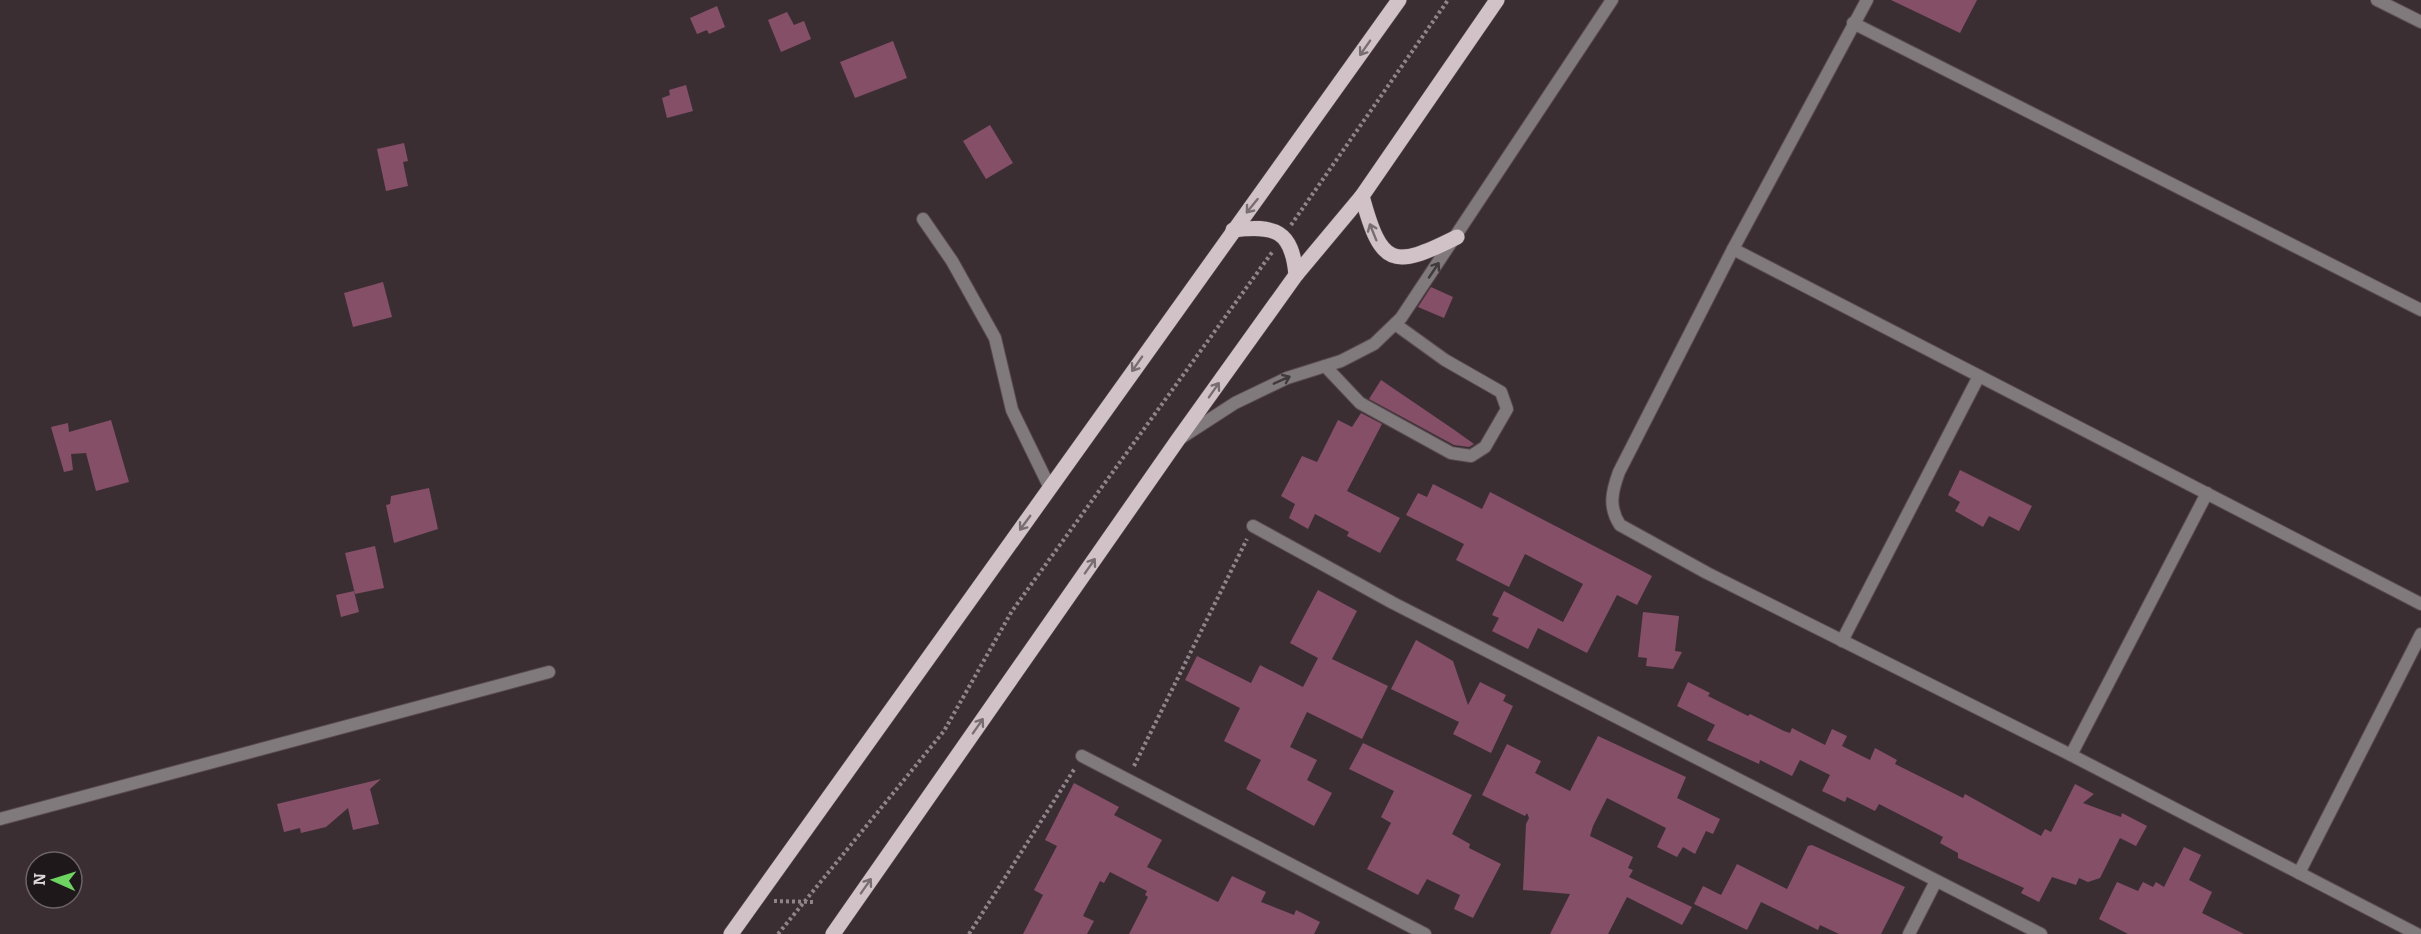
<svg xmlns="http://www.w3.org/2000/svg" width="2421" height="934" font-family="Bitter,serif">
	<rect width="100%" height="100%" fill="#3b2e33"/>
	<g fill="#854f68">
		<path d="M1891,0h86l-17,33z"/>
		<path d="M717,6l8,21 -16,7 -2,-4 -10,4 -7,-16z"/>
		<path d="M787,12l7,13 10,-4 7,18 -30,13 -13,-32z"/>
		<path d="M893,41l14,37 -52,20 -15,-36z"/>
		<path d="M686,85l7,26 -26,7 -5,-20 8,-3 -1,-5z"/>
		<path d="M990,125l23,38 -27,16 -23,-38z"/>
		<path d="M404,143l4,18 -5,1 5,24 -22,5 -9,-42z"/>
		<path d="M383,282l9,35 -39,10 -9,-34z"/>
		<path d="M1431,287l22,10 -9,21 -26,-11z"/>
		<path d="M1381,380l72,49 21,15 -5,3 -15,-2 -85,-46z"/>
		<path d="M1361,413l21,11 -35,67 53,27 -20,35 -33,-17 2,-4 -34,-18 -7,15 -19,-11 6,-14 -14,-8 21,-40 15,6 21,-42 14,7z"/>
		<path d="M111,420l18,62 -33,9 -10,-38 -15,1 2,16 -9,2 -13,-45 17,-4 1,9z"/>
		<path d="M1960,470l72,36 -13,25 -30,-15 -6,11 -28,-16 5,-9 -12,-7z"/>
		<path d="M1433,484l49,25 8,-17 162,84 -15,29 -20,-10 -30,58 -49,-25 -10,21 -36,-18 7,-13 -7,-3 12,-24 59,31 20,-38 -58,-30 -16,33 -53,-27 8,-16 -58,-29 12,-22 9,4z"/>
		<path d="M429,488l9,41 -44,14 -8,-38 4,-1 1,-8z"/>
		<path d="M375,546l9,42 -29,6 -10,-41z"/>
		<path d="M1318,590l39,21 -25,48 56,27 -26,53 -55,-27 -17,35 27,13 -10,20 25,13 -18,33 -68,-37 15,-29 -37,-19 16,-33 -55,-28 12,-24 54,27 9,-18 43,22 15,-29 -28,-15z"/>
		<path d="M354,591l5,21 -18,5 -5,-22z"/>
		<path d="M1643,612l36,4 -4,35 7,1 -9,17 -27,-3 1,-8 -9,-1z"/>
		<path d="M1416,640l37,21 15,44 12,-23 26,13 -3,6 10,5 -22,47 -38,-19 6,-12 -68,-33z"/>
		<path d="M1688,682l22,11 -2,3 40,20 2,-2 34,17 6,2 2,-5 33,17 7,-16 15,7 -5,10 28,14 5,-12 22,12 -2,4 68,34 2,-4 76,42 4,-7 6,3 24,-48 19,10 -11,9 38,14 1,-4 25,13 -11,20 -16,-8 -20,40 -12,4 -9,-4 -3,7 -24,-8 -13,25 -18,-9 3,-5 -66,-30v-5l-18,-10 3,-6 -19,-10 -45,-23 -4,7 -28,-14 -2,5 -23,-11 8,-16 -30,-15 -8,16 -32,-16 -1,4 -52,-24 8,-15 -38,-19z"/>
		<path d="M1598,736l88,41 -9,21 43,21 -7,15 -7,-3 -11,23 -12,-7 -6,10 -20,-10 9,-19 -59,-30 -14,28 -3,10 43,21 -5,11 5,2 -4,7 63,30 -10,18 -55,-28 -19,37h-58l20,-40 -47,-4 3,-66 3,-6 -2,-5 -2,3 -43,-21 25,-51 34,17 -6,12 35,18z"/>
		<path d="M1363,743l109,52 -20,39 18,10 -1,4 32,16 -28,54 -19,-9 6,-14 -33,-16 -9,16 -51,-26 24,-46 -10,-6 13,-26 -45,-22z"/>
		<path d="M381,779l-11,10 9,35 -26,6 -5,-22 -22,19 -25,6 -1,-5 -16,4 -7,-28z"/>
		<path d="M1074,783l45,24 -5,8 48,25 -15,27 71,35 14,-26 34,16 -5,10 33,13 2,-5 24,12 -6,12h-185l19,-37 -3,-2 2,-4 -37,-19 -6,11 -4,-2 -17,35 11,5 -7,13h-64l20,-39 -9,-5 23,-44 -12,-6z"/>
		<path d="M1812,845l93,42 -24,47h-42l-19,-9 -2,5 -57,-28 -14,28 -53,-26 9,-18 18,9 16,-31 50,25 21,-43z"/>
		<path d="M2184,847l17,8 -12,25 23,12 -10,21 42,21h-116l-29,-15 18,-37 21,9 5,-9 10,5 3,-5 8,5z"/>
	</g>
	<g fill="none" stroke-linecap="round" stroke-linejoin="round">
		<g stroke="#594c51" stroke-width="14">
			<path id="lane" d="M1325,366l35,37 91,50 20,3 14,-9 22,-38 -6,-17 -56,-32 -50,-36"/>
		</g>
		<g stroke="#594c51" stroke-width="14">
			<g id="street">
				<path d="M1867,0l-134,249 -114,223c-7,19 -11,35 1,53l87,48 364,182 346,179"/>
				<path d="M2377,0l44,22"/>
				<path d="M1853,23l568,287"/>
				<path d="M923,219l29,42 43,77 17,72 38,78"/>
				<path d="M1733,249l688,355"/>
				<path d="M1181,438l54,-35 52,-25 54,-17 33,-17 27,-26 211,-318"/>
				<path d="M1253,526l140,77 648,331"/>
				<path d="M1842,641l137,-265"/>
				<path d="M2071,755l136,-262"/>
				<path d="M1082,756l343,178"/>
				<path d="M0,819l549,-147"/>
				<path d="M2299,873l122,-239"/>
				<path d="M1909,934l27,-53"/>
			</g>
		</g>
		<g stroke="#594c51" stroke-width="16">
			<g id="primary">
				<path d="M1362,196c19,70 30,74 95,41"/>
				<path d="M1233,230c42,-5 59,0 63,45"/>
				<path d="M731,934l668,-934"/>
				<path d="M833,934l344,-493 119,-166 66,-79 135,-196"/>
			</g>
		</g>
		<g stroke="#8f8489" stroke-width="4" stroke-dasharray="3 3" stroke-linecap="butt">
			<path d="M1291,225l157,-225"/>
			<path d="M1134,766l113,-227"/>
			<path d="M774,901l39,1"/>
			<path d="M778,934l166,-203 68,-120 261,-360"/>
			<path d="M969,934l106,-166"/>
		</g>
		<use href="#lane" stroke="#817a7d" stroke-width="12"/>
		<use href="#street" stroke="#817a7d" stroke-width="12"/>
		<use href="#primary" stroke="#d1c2c8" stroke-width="15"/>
	</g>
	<defs><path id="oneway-shaft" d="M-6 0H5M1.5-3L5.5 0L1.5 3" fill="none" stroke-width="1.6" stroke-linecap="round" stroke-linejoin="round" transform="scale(1.5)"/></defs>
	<g stroke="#786d71">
		<use href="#oneway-shaft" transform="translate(1365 48) rotate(125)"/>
		<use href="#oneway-shaft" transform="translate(1252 206) rotate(129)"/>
		<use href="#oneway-shaft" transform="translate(1373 232) rotate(-112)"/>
		<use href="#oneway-shaft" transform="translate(1137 364) rotate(125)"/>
		<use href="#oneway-shaft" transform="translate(1214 390) rotate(-55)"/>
		<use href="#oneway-shaft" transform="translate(1025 523) rotate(126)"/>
		<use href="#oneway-shaft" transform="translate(1090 566) rotate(-55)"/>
		<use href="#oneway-shaft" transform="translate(978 726) rotate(-55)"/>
		<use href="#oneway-shaft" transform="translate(866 886) rotate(-55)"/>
	</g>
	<g stroke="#413a3d">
		<use href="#oneway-shaft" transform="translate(1434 270) rotate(-56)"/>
		<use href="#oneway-shaft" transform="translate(1282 380) rotate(-24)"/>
	</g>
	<g transform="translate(54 880) rotate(273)"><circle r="28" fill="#1e181a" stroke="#6c6467" stroke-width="1.5"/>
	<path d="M0-4.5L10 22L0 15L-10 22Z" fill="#6dd361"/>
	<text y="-9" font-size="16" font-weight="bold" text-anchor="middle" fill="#e0d7db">N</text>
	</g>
</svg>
